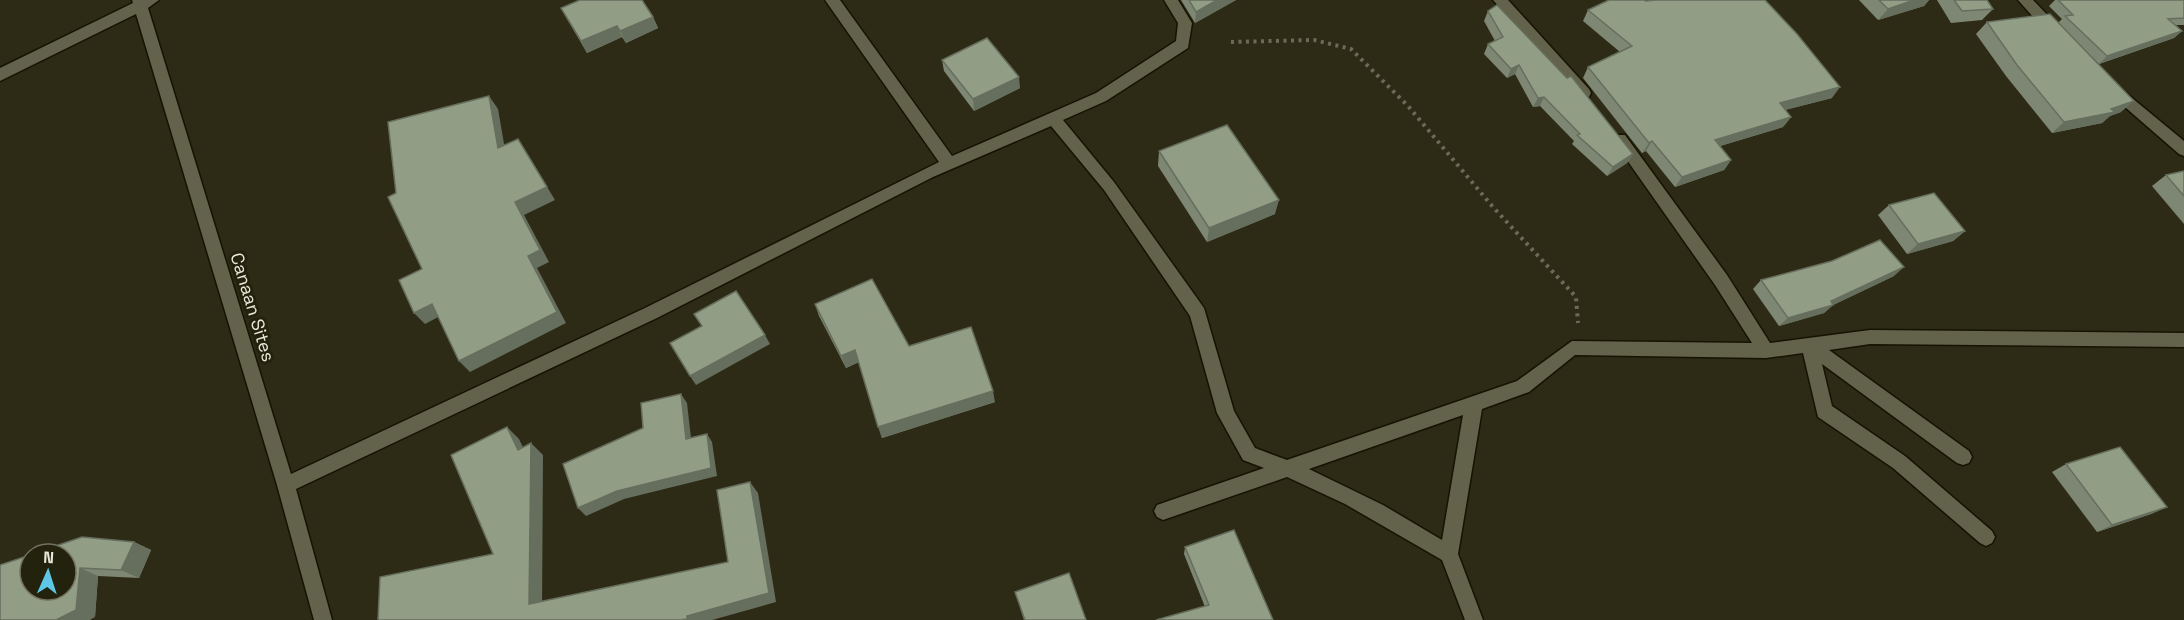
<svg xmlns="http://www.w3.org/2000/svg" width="2184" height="620" font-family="'Space Grotesk',sans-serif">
	<rect width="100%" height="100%" fill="#2d2b16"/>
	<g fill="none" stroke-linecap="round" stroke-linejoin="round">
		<g stroke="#151401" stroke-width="3">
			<g id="minor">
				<path d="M132,0h27l-11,8 143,466 354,-166 294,-146 -114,-162h15l112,156 144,-63 80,-52 2,-18 -14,-23h14l14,23 -4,25 -82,53 -43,19 51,62 90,126 30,103 21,37 32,12 230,-79 55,-40 180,2 -37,-58 -100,-142 -3,-4 3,-4h10l102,140 43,68 100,-13 314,3v14l-314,-3 -41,6 140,101 3,6 -3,6 -6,2 -6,-2 -135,-99 10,42 73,50 87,75 3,6 -3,6 -6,3 -6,-3 -87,-75 -75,-51 -15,-64 -37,5 -191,-3 -46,37 -47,17 -24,145 25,66h-18l-23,-60 -97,-56 -58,-27 -124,43 -6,-3 -3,-6 3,-6 107,-37 -21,-8 -26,-47 -27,-97 -86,-126 -53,-64 -118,51 -276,141 -361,171 36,131h-18l-37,-135 -141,-471 -136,67v-13l133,-65zM1463,415l-21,125 -59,-35 -74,-36z"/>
				<path d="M1493,0h15l81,89 2,4 -2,4h-10z"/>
				<path d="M2018,0h15l27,28 2,4 -2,4h-10z"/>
				<path d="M2115,84l69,57v15l-5,-2 -69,-60 -2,-4z"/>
			</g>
		</g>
		<path stroke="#6c6b58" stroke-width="4" stroke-dasharray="3 4.5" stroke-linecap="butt" d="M1231,42l83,-2 37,9 57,57 85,101 83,90 2,26"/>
		<use href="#minor" fill="#63624a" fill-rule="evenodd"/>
	</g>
	<g fill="#7e8773">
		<path d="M1181,0h55l-41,23z"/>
		<path d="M1859,0h70l-5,6 -46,14z"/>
		<path d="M1937,0h50l6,9 -11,11 -31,3z"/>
		<path d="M2055,0h129v25h-8l6,6 -8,7 -75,26 -31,-31 53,79 -11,4 -8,7 -50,10 -46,-57 -30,-42 11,-12 71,1 4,-4 -13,-13z"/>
		<path d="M1646,1l186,97 -47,12 6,7 -8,10 -63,19 11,14 -7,10 -49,17 -29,-36 -4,2 -59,-75 5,-11 32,-15 -37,-31 5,-11z"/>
		<path d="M561,8l92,9 5,11 -32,15 -4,-6 -35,16z"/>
		<path d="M1488,11l145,143 -6,9 -20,13 -35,-32 2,-3 -34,-35 -7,1 -18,-33 -8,4 -23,-24 4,-10 7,-3 -11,-20z"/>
		<path d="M942,60l78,28 -46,23 -30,-40z"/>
		<path d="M1159,151l116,63 -68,28 -49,-76z"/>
		<path d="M2184,171v53l-32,-38 14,-11z"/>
		<path d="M1889,205l76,26 -12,10 -46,13 -29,-39z"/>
		<path d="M1894,276l-61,29 -9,8 -45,13 -26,-37 8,-9z"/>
		<path d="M815,304l94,42 86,56 -113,36 -23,-76 -13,6 -27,-52z"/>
		<path d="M2066,464l101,43 -16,7 -54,18 -45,-60z"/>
		<path d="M134,542l17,8 -12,28 -41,-2 -3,41 -29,-63z"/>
		<path d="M1185,547l88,73 -68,-13 -21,-53z"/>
		<path d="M1015,592l71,28h-62z"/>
	</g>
	<g fill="#666e5e">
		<path d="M1217,0h19l-41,23 1,-11z"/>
		<path d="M1914,0h15l-5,6 -46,14 10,-11z"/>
		<path d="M653,17l5,11 -32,15 -6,-12z"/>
		<path d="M617,26l5,11 -35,16 -6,-12z"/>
		<path d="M2182,31l-8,7 -75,26 8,-8z"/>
		<path d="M1519,65l-4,9 -8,4 4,-9z"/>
		<path d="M1019,77l1,11 -46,23 -1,-12z"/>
		<path d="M1840,87l-8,11 -60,15 8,-10z"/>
		<path d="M489,96l9,13 9,52 -9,-13z"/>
		<path d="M1544,97l-4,9 -7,1 5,-9z"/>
		<path d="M2134,101l-13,11 -11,4 -8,7 -50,10 12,-11z"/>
		<path d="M1791,117l-8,10 -76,23 8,-10z"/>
		<path d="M518,139l37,61 -31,15 25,47 -12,6 29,55 -96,49 -11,-11 69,-105 -13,-54z"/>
		<path d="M1652,141l-6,10 -4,2 7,-10z"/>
		<path d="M1633,154l-6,9 -20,13 6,-9z"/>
		<path d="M1731,160l-7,10 -49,17 7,-10z"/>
		<path d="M1279,200l-4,14 -68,28 2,-14z"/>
		<path d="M1965,231l-12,10 -46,13 11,-10z"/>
		<path d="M1904,267l-10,9 -61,29 -9,8 -45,13 9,-8 43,-17z"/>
		<path d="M432,304l10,11 -17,9 -11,-11z"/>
		<path d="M765,335l5,9 -74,41 -6,-9z"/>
		<path d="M855,350l4,12 -13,6 -5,-12z"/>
		<path d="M993,391l2,11 -113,36 -4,-11z"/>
		<path d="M681,394l6,9 5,44 -6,-8z"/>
		<path d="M507,427l12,12 11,23 -12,-12z"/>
		<path d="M707,434l5,8 5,34 -93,23 -38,17 -8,-8z"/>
		<path d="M531,443l12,12 -1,158 -13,-9z"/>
		<path d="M750,482l8,11 18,109 -64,18h-31l6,-4 82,-23z"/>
		<path d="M2167,507l-16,7 -54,18 15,-7z"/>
		<path d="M134,542l17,8 -12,28 -18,-8z"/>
		<path d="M80,568l18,8 -3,41 -5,3h-34z"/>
	</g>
	<g fill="#929d86" stroke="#666e5e" stroke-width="1.5">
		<path d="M580,0h62l11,17 -33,14 -3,-5 -36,15 -20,-33z"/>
		<path d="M1189,0h28l-21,12z"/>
		<path d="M1609,0h35l2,1 10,-1h109l32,34 43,53 -60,16 11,14 -76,23 16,20 -49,17 -30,-36 -3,2 -61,-76 44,-21 -44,-36z"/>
		<path d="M1879,0h35l-26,9z"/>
		<path d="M1954,0h33l6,9 -31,2z"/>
		<path d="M2058,0h126v18l-16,1 14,12 -75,25 -42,-40 8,-1z"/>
		<path d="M1497,5l70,73 4,-2 62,78 -20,13 -36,-32 3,-1 -36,-37 -6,1 -19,-33 -8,4 -23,-25 15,-7 -15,-26z"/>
		<path d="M2050,14l84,87 -23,8 4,3 -51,10 -47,-57 -30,-43z"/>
		<path d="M987,38l32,39 -46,22 -31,-39z"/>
		<path d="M489,96l9,52 20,-9 29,48 -32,15 25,48 -12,6 29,56 -98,49 -27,-57 -18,9 -15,-33 23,-11 -34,-72 8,-4 -8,-71z"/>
		<path d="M1227,125l52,75 -70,28 -50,-77z"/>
		<path d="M2184,171v25l-18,-21z"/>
		<path d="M1934,193l31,38 -47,13 -29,-39z"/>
		<path d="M1880,240l24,27 -73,34 2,4 -45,13 -27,-38 71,-19z"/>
		<path d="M872,279l37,67 62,-19 22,64 -115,36 -23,-77 -14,6 -26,-52z"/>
		<path d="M736,291l29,44 -75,41 -20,-33 32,-17 -8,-12z"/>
		<path d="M681,394l5,45 21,-5 4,34 -94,23 -39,17 -15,-44 80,-36 -2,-25z"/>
		<path d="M507,427l11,23 13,-7 -2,161 199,-42 -11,-72 33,-8 19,111 -82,23v3l-6,1h-303l2,-43 113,-23 -42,-99z"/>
		<path d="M2120,447l47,60 -55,18 -46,-61z"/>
		<path d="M1234,530l39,90h-117l53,-15 -24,-58z"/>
		<path d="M82,537l52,5 -13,28 -41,-2 -4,42 -20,10h-56v-55l30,-10v35h36v-36h-34z"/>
		<path d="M1069,573l17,47h-61l-10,-28z"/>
	</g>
	<g text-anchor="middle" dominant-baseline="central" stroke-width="6" stroke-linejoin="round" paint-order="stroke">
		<g font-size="18" fill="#e8e7da" stroke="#23220c">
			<text transform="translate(253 307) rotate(73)">Canaan Sites</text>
		</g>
	</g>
	<g transform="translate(48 572) rotate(3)"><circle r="28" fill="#23220c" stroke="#72715e" stroke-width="1.5"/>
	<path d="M0-4.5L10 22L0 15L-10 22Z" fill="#5dc7e8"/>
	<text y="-9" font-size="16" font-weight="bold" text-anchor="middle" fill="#e8e7da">N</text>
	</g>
</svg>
